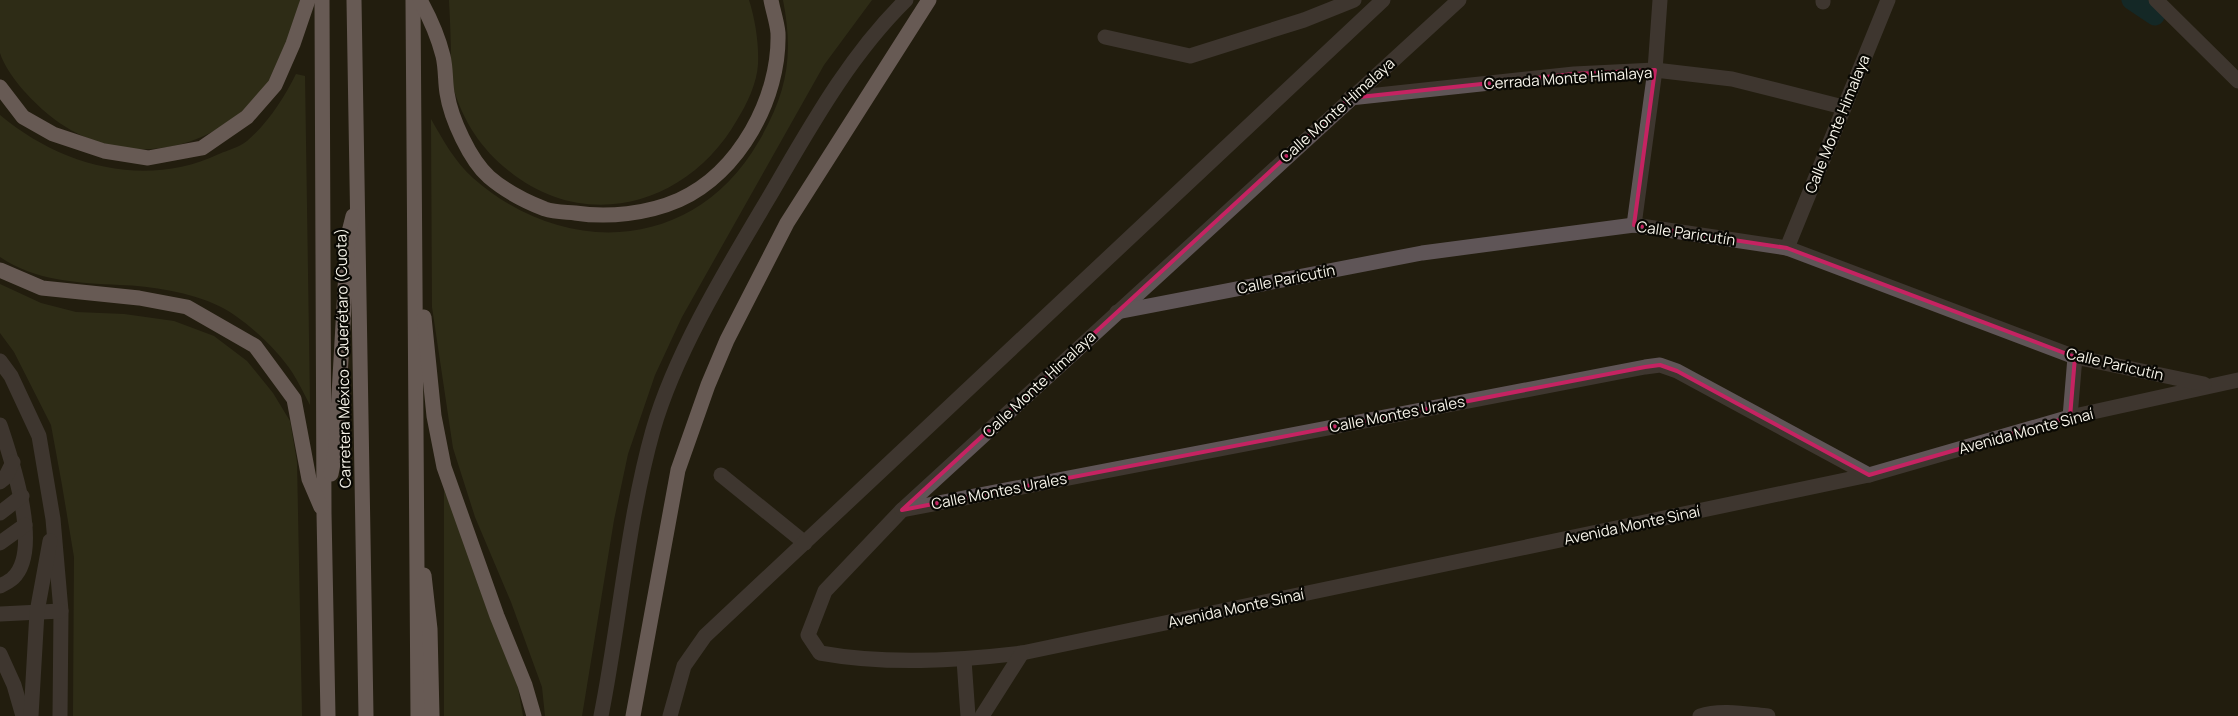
<svg xmlns="http://www.w3.org/2000/svg" width="2238" height="716" font-family="Manrope,sans-serif">
	<rect width="100%" height="100%" fill="#221d0e"/>
	<g fill="#3c3f21">
		<path d="M0,0h300c-5,24 -11,50 -24,71 -49,81 -152,105 -227,44 -18,-15 -42,-40 -49,-62 0,-13 0,-39 0,-53z"/>
		<path d="M449,0h300c6,19 10,43 9,64 -1,19 -11,40 -21,56 -48,84 -150,114 -228,51 -28,-22 -46,-50 -56,-84 -2,-8 -1,-18 -2,-26 0,-21 -1,-41 -2,-61z"/>
		<path d="M783,0h89l-48,65 -142,252 -27,58 -27,79 -14,66 -32,196h-37l-3,-29 -31,-85 -36,-85 -22,-69 -21,-141 -1,-188c12,21 24,43 42,59 92,81 222,74 286,-37 28,-48 35,-85 24,-141z"/>
		<path d="M296,74l9,2 5,329c-6,-11 -11,-22 -18,-33 -15,-23 -48,-54 -73,-66 -29,-14 -67,-20 -99,-21 -41,-2 -85,-4 -120,-28v-142c61,51 145,74 219,39 9,-4 21,-7 28,-13 21,-18 37,-43 49,-67z"/>
		<path d="M0,284l41,19 35,9 48,2 50,7 40,15 33,25 26,32 17,28 7,41 5,254h-229l1,-159 -12,-72 -11,-60 -37,-73 -14,-19z"/>
		<path d="M444,490l28,66 42,109 9,51h-79z"/>
	</g>
	<g fill="none" stroke-linecap="round" stroke-linejoin="round">
		<path stroke="#033544" stroke-width="19" d="M2131,0l24,16"/>
		<g stroke="#5f5557" stroke-width="15">
			<path d="M1459,0l-557,510 -77,81 -17,44 12,18c66,12 136,8 202,0l847,-178 201,-58 168,-37"/>
			<path d="M2156,0l82,81"/>
			<path d="M1823,2v-2"/>
			<path d="M1105,37l85,19 114,-36 50,-20"/>
			<path d="M1350,98l224,-24 81,-4 77,9 111,28"/>
			<path d="M1634,225l21,-155 5,-70"/>
			<path d="M1787,248l101,-248"/>
			<path d="M1117,312l305,-59 212,-28 153,23 288,109 129,27"/>
			<path d="M0,361l11,15 28,60 14,83 8,92 -1,105"/>
			<path d="M2070,417l5,-60"/>
			<path d="M0,425c11,33 43,125 13,153 -3,3 -9,6 -13,8"/>
			<path d="M721,475l84,68"/>
			<path d="M0,482l5,-4 8,-16"/>
			<path d="M902,510l743,-143 15,-2 17,6 192,104"/>
			<path d="M0,513l22,-17"/>
			<path d="M0,543l25,-18"/>
			<path d="M0,614l61,-3"/>
			<path d="M0,654l14,31 9,31"/>
			<path d="M964,660l4,56"/>
			<path d="M31,716l6,-104 13,-71"/>
			<path d="M601,716c19,-95 26,-193 52,-286 22,-77 74,-162 115,-231 41,-70 80,-142 138,-199"/>
			<path d="M670,716l14,-50 21,-30 678,-636"/>
			<path d="M982,716l40,-63"/>
			<path d="M1700,716c20,-7 47,-2 68,0"/>
		</g>
		<g stroke="#bba4a9" stroke-width="15">
			<path d="M322,0l2,513 4,203"/>
			<path d="M354,0l12,716"/>
			<path d="M413,0l5,716"/>
			<path d="M420,0c10,18 18,36 23,56 3,12 2,25 4,37 4,26 23,67 42,84 15,13 38,25 56,32 9,3 20,3 30,4 33,5 72,1 104,-13 60,-27 101,-102 99,-167 -1,-11 -5,-22 -7,-33"/>
			<path d="M0,87l23,30 30,17 51,17 44,7 54,-10 45,-31 28,-32 18,-41 15,-44"/>
			<path d="M0,270l42,18 97,10 48,9 68,39 39,53 15,80 12,28"/>
			<path d="M424,317l10,99 10,51 53,149 28,69 9,31"/>
			<path d="M331,474l5,-26 12,-212 5,-20"/>
			<path d="M424,575l6,54 2,87"/>
			<path d="M633,716l45,-246 30,-85 19,-45 60,-117 142,-223"/>
		</g>
	</g>
	<path d="M0 0H2238V716H0ZM1655,70l-21,155 153,23 288,109 -5,60 -201,58 -192,-104 -17,-6 -15,2 -743,143 448,-412 224,-24z" fill="#221d0e" fill-opacity=".55" fill-rule="evenodd"/>
	<path fill="none" stroke="#c52362" stroke-width="4" stroke-linejoin="round" d="M1655,70l-21,155 153,23 288,109 -5,60 -201,58 -192,-104 -17,-6 -15,2 -743,143 448,-412 224,-24z"/>
	<g text-anchor="middle" dominant-baseline="central" stroke-width="4.5" stroke-linejoin="round" paint-order="stroke">
		<g font-size="15" fill="#f7f4ea" stroke="#090803">
			<text transform="translate(1568 78) rotate(-4)">Cerrada Monte Himalaya</text>
			<text transform="translate(1337 110) rotate(-42)">Calle Monte Himalaya</text>
			<text transform="translate(1837 124) rotate(-68)">Calle Monte Himalaya</text>
			<text transform="translate(1686 233) rotate(8)">Calle Paricutín</text>
			<text transform="translate(1286 279) rotate(-11)">Calle Paricutín</text>
			<text transform="translate(343 358) rotate(-91)">Carretera México - Querétaro (Cuota)</text>
			<text transform="translate(2115 364) rotate(13)">Calle Paricutín</text>
			<text transform="translate(1039 384) rotate(-43)">Calle Monte Himalaya</text>
			<text transform="translate(1397 414) rotate(-11)">Calle Montes Urales</text>
			<text transform="translate(2026 431) rotate(-15)">Avenida Monte Sinaí</text>
			<text transform="translate(999 491) rotate(-11)">Calle Montes Urales</text>
			<text transform="translate(1632 525) rotate(-12)">Avenida Monte Sinaí</text>
			<text transform="translate(1236 608) rotate(-12)">Avenida Monte Sinaí</text>
		</g>
	</g>
</svg>
